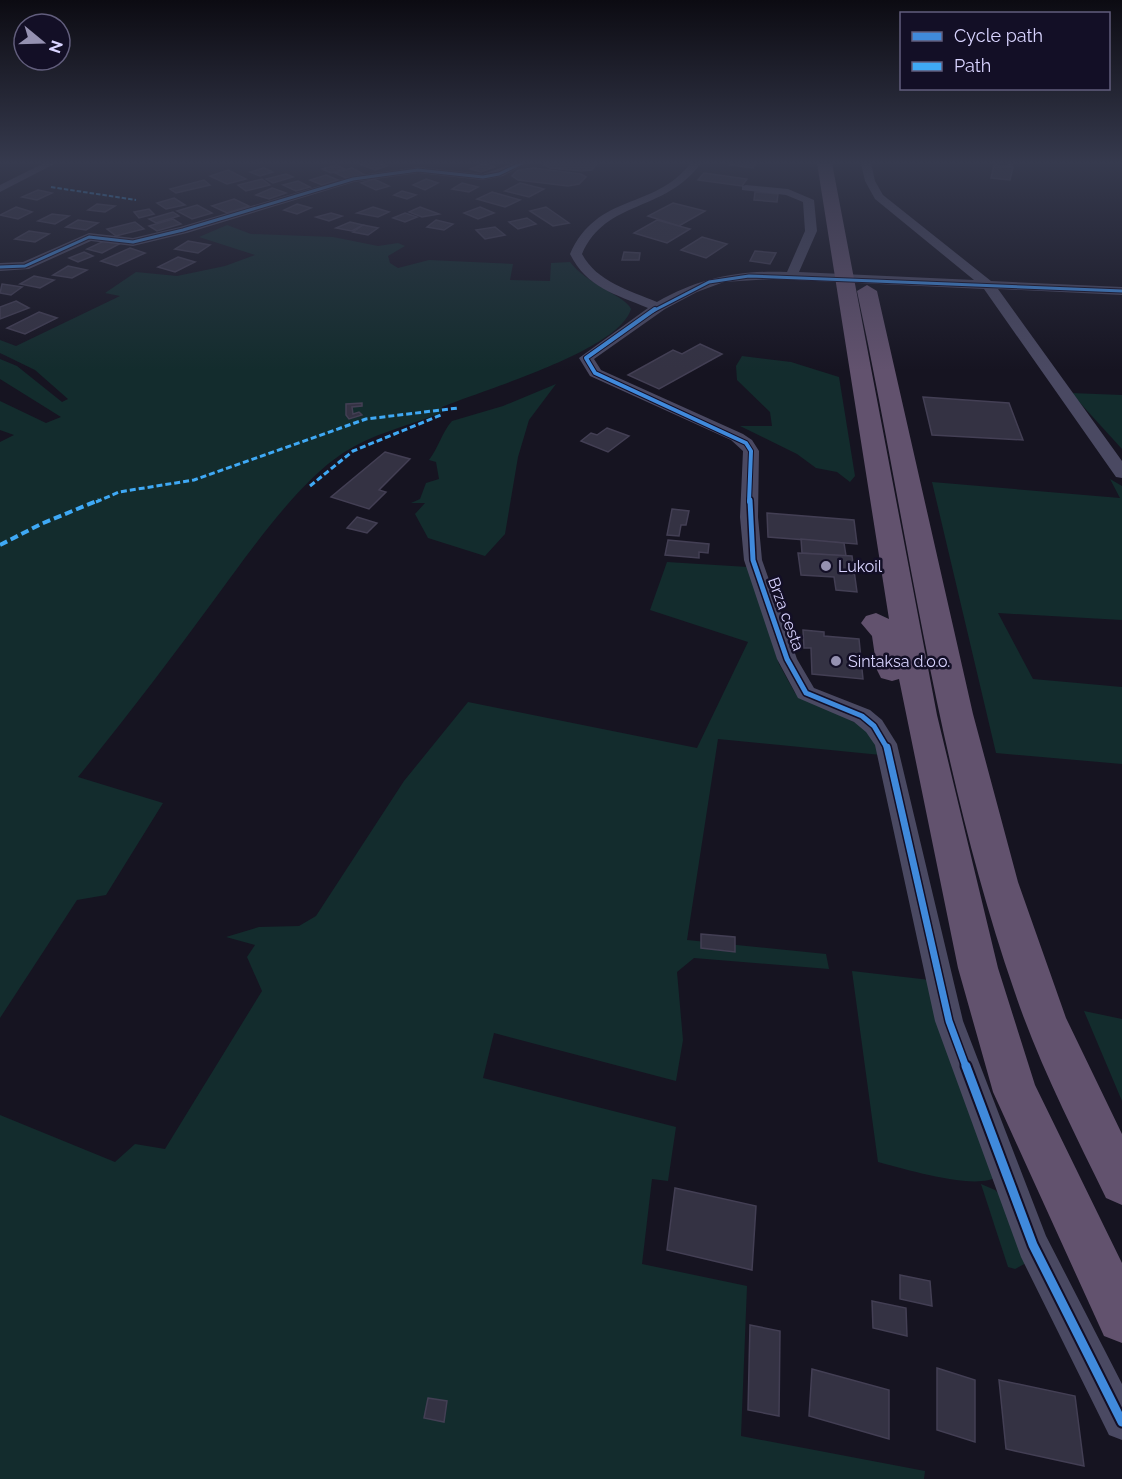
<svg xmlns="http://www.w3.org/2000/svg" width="1122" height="1479" font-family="Raleway,sans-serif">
	<rect width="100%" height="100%" fill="#161421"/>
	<g fill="#132c2d">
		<path d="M227,225l24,9 82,3 45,9 20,-3 7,3 -17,10 2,7 8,5 31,-8 84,4 -3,16 40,1 1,-18 19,-1c15,21 57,35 61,47 -12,42 -149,81 -189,98l-1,6 -5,2c-32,12 -64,19 -93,38 -47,31 -94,100 -129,147 -44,60 -89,119 -136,177l85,26 -57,92 -29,5 -77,118v-576l14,-7 -14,-5v-29l46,22 15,-6 -61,-38v-20l17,7 45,36 6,-3 -33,-29 -35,-17v-13l16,6 104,-50 -15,-3 31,-21 41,4 48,-10 30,-11 -56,-18z"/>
		<path d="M742,356l49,6 48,15 16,99 -5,6 -13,-10 -21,-4 -19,-14 -57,-28h32l-2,-14 -33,-32 -1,-14z"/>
		<path d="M556,384l-27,36 -11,37 -13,77 -20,22 -57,-18 -13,-24 10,-11h-14l9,-4 6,-16 13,-4 -3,-17 -7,-2c10,-13 13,-28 23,-39l51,-15z"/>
		<path d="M1071,393l51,2v54z"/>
		<path d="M1110,479l12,7v134l-124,-7 35,66 89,8v77l-126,-11 -64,-271 188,16z"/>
		<path d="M667,562l81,5 31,97 16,29 67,33 12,12 7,17 -163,-16 -31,201 139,14 3,15 -135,-11 -17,14 6,68 -7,41 -182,-48 -11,45 193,49 -8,54 -16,-2 -10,85 105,22 -6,150 184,35 -1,8h-924v-364l115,47 20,-18 30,5 97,-158 -15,-34 8,-12 -29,-8 33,-10 40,-1 17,-10 88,-135 64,-79 229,46 51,-106 -98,-32z"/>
		<path d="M852,971l78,9 67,196c-18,16 -95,-8 -119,-14z"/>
		<path d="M1084,1011l38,8v82z"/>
		<path d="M981,1184l14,6 7,7 26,65 -13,7 -7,-2z"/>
	</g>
	<g fill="#343243" stroke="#433f54" stroke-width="1.5">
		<path d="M364,163h13l10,3 -12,4 -16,-6z"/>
		<path d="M546,163h52l-6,7 -11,1 -31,-3 -6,-3z"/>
		<path d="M732,163h24l-3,5 -23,-3z"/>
		<path d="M483,164l12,3 -14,5 -11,-3z"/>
		<path d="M336,165l9,4 -14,4 -9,-4z"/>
		<path d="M994,165l19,2 -3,13 -19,-2z"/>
		<path d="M264,168l9,4 -13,4 -10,-4z"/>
		<path d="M352,168l13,7 -17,4 -13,-6z"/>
		<path d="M534,168l47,6 5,3 -7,7 -11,2 -50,-6 -6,-4 6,-6z"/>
		<path d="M228,170l18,9 -19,5 -17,-8z"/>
		<path d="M704,173l43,6 -5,7 -44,-6z"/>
		<path d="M286,174l7,3 -20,6 -7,-4z"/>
		<path d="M326,175l12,5 -16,5 -12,-5z"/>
		<path d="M262,179l8,6 -24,6 -8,-6z"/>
		<path d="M374,179l15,7 -13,4 -15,-7z"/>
		<path d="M426,179l12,4 -13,7 -12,-5z"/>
		<path d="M204,180l6,5 -34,8 -6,-4z"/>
		<path d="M298,181l12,6 -14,4 -13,-6z"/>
		<path d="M462,183l16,4 -9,5 -17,-3z"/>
		<path d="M520,183l24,6 -15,8 -24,-6z"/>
		<path d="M272,188l14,5 -17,6 -13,-4z"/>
		<path d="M38,190l14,3 -15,7 -15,-3z"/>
		<path d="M402,191l14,4 -9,4 -13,-4z"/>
		<path d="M492,192l28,8 -15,7 -28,-8z"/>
		<path d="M755,192l23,2 -1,8 -23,-2z"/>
		<path d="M174,198l11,7 -19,4 -9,-6z"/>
		<path d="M234,199l15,7 -22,7 -15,-7z"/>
		<path d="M673,203l32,8 -26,15 -31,-10z"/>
		<path d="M97,204l18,2 -10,6 -17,-2z"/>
		<path d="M297,204l14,4 -14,6 -13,-4z"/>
		<path d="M197,205l15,8 -20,6 -15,-8z"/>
		<path d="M16,207l16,5 -14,7 -18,-4z"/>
		<path d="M373,207l16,5 -11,5 -21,-4z"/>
		<path d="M420,207l19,7 -17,3 -13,-5z"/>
		<path d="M480,207l14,6 -16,6 -14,-6z"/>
		<path d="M546,207l23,16 -16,3 -23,-15z"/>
		<path d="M149,209l5,5 -15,4 -5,-6z"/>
		<path d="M173,212l6,4 -23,7 -7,-4z"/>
		<path d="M331,213l11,3 -13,5 -13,-4z"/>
		<path d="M405,213l12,4 -12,5 -12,-4z"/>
		<path d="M52,214l17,2 -14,8 -17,-3z"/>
		<path d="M527,218l9,6 -18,5 -9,-7z"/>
		<path d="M173,219l8,5 -24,7 -8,-5z"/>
		<path d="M78,220l20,3 -12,7 -20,-3z"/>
		<path d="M436,220l17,4 -9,6 -17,-3z"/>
		<path d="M657,220l33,9 -23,14 -33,-10z"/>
		<path d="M135,222l9,7 -28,7 -9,-7z"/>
		<path d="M350,222l13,3 -11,6 -16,-3z"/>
		<path d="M363,225l15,3 -10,7 -15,-3z"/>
		<path d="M495,227l10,8 -20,4 -9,-9z"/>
		<path d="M29,231l20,3 -14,8 -20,-3z"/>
		<path d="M702,237l25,7 -21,14 -25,-8z"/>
		<path d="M106,240l15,3 -19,10 -15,-4z"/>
		<path d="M188,241l22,4 -12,8 -23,-4z"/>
		<path d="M130,248l15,5 -28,13 -16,-5z"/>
		<path d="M755,251l21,2 -6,11 -20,-3z"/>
		<path d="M84,252l9,4 -15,6 -9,-4z"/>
		<path d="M624,252l16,1 -1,7h-17z"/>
		<path d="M178,257l17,5 -20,10 -17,-5z"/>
		<path d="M68,266l19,4 -15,8 -19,-3z"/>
		<path d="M34,276l20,4 -14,8 -20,-4z"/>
		<path d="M2,284l20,3 -11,8 -11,-2z"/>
		<path d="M16,301l13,7 -29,11v-12z"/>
		<path d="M39,312l18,6 -32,16 -18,-6z"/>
		<path d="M700,344l22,10 -63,35 -31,-14 45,-25 9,4z"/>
		<path d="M923,397l86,6 14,37 -91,-5z"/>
		<path d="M362,403v3l-10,1 1,7 6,-2 3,3 -13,4 -3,-4v-11z"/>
		<path d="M607,428l22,8 -21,16 -27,-11 10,-8 6,2z"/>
		<path d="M385,452l25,7 -31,31 7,2 -17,17 -38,-12z"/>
		<path d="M672,509l17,2 -3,14h-5l-2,11 -12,-1z"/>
		<path d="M767,513l87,7 3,24 -89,-7z"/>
		<path d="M357,517l20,6 -10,10 -20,-5z"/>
		<path d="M801,539l43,4 2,13 -44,-3z"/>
		<path d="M668,540l41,4 -1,9 -9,-1v6l-34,-3z"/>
		<path d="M798,553l54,3 5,36 -21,-2 -2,-13 -33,-2z"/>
		<path d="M803,630l21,2v4l35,3 4,40 -51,-5 -1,-26h-7z"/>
		<path d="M701,934l34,3v15l-34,-4z"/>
		<path d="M675,1188l81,18 -4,64 -85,-20z"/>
		<path d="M900,1275l30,6 2,25 -32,-7z"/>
		<path d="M872,1301l34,7 1,28 -34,-8z"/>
		<path d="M750,1325l30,6 -1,85 -31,-6z"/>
		<path d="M937,1368l38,12v62l-38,-12z"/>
		<path d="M812,1369l77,21v49l-80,-23z"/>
		<path d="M999,1380l76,16 9,70 -78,-17z"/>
		<path d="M428,1398l19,3 -3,21 -20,-4z"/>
	</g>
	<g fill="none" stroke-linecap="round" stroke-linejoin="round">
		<g fill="#4a4962" fill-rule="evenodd">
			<path d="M44,163h12l-56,29v-7z"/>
			<path d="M514,163h13l-24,13 -20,4 -65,-7 -64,9 -167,51 -54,13 -42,-5 -62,28 -29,2v-8l23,-1 66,-29 44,5 47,-11 173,-51 65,-9 65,7z"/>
			<path d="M691,163h10c-36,50 -95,36 -119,91 15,28 47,36 75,48 42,-24 82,-32 130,-30l18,-41 -2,-29 -17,-7 -44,-5v-4l4,-1 42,4 26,11 3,31 -18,41 175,8 -99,-81 -10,-18 -4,-18h10l4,18 8,14 108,86 131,6v8l-124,-6 124,172v17l-6,-1 -132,-188 -211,-10 -49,3 -27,10 -32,17 -71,50 7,11 142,64 9,6 7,11 -1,66 4,43 35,99 17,29 56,22 12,10 15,24 66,277 83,215 76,148v56l-13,-5 -88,-178 -86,-236 -60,-276 -9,-13 -12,-10 -56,-24 -21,-39 -33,-99 -4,-43 3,-66 -12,-11 -141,-64 -11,-18 69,-50c-33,-14 -61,-20 -78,-54 28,-62 83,-43 121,-91z"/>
			<path d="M1005,163h10l-6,4z"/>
		</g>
		<g fill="#62526e" fill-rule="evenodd">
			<path d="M817,163h15l105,552 61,253 37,117 87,178v80l-18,-7 -111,-244 -35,-124 -59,-289 -7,2 -11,-3 -4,-8 -5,-34 -11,-13 5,-7 10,-3 13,6z"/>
			<path d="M867,285l10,6 96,423 45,168 48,136 56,116v71l-16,-7c-33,-68 -68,-136 -92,-208 -78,-226 -107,-466 -157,-699z"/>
		</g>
		<path stroke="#3fa9f5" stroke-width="2" stroke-dasharray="4.5 2" stroke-linecap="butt" d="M51,187l85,13"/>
		<g stroke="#3fa9f5" stroke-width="3" stroke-dasharray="6 3" stroke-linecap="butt">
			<path d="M310,486l43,-35 88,-36"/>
			<path d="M96,502l23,-10 75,-12 172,-61 92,-11"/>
		</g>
		<path stroke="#3fa9f5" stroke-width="4" stroke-dasharray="8 4" stroke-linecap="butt" d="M0,545l41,-21 58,-24"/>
		<g stroke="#130f26" stroke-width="5">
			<g id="cycleway-far4">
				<path d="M0,267l25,-1 64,-29 44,5 50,-12 170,-51 65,-9 65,7 16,-3 23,-11"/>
				<path d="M653,311l56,-29 40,-6 373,15"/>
			</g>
		</g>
		<g stroke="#130f26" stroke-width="6">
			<path id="cycleway-far3" d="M655,309l-69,49 9,15 151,70 5,8 -2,51"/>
		</g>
		<g stroke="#130f26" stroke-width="8">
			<path id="cycleway-far2" d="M750,500l3,60 34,99 19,34 56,23 12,10 13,22"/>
		</g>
		<g stroke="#130f26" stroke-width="10">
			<path id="cycleway-far1" d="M887,747l62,274 17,46"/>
		</g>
		<g stroke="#130f26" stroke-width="13">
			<path id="cycleway" d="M966,1066l67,179 89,177"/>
		</g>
		<use href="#cycleway-far4" stroke="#408adc" stroke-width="3"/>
		<use href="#cycleway-far3" stroke="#408adc" stroke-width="4"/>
		<use href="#cycleway-far2" stroke="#408adc" stroke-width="5"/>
		<use href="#cycleway-far1" stroke="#408adc" stroke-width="7"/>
		<use href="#cycleway" stroke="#408adc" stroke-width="9"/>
	</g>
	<linearGradient id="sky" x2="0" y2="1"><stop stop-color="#0c0b12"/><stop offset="0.44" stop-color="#363a4e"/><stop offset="1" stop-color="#363a4e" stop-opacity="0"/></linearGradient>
	<rect width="1122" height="370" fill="url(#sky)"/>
	<g fill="#9591b1" stroke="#130f26" stroke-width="2">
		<circle cx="826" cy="566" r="6"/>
		<circle cx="836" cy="661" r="6"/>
	</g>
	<g text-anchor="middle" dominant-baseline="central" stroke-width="5" stroke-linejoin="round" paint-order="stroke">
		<g font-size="16" fill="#d9d4ff" stroke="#130f26" text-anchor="start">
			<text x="838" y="566">Lukoil</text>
			<text x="848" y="661">Sintaksa d.o.o.</text>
		</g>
		<g font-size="16" fill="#d9d4ff" stroke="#130f26">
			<text transform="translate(786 614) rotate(70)">Brza cesta</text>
		</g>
	</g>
	<rect x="900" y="12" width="210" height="78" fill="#130f26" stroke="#625e7d" stroke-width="1.5"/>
	<rect x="912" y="32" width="30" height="9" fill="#408adc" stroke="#625e7d" stroke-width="1.5"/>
	<text x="954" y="42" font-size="18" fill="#d9d4ff">Cycle path</text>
	<rect x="912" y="62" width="30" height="9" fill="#3fa9f5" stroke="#625e7d" stroke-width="1.5"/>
	<text x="954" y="72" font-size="18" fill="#d9d4ff">Path</text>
	<g transform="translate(42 42) rotate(109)"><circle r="28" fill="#130f26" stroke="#625e7d" stroke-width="1.5"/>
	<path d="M0-4.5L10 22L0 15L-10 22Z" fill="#9591b1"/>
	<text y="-9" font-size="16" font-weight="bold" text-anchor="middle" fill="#d9d4ff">N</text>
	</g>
</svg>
